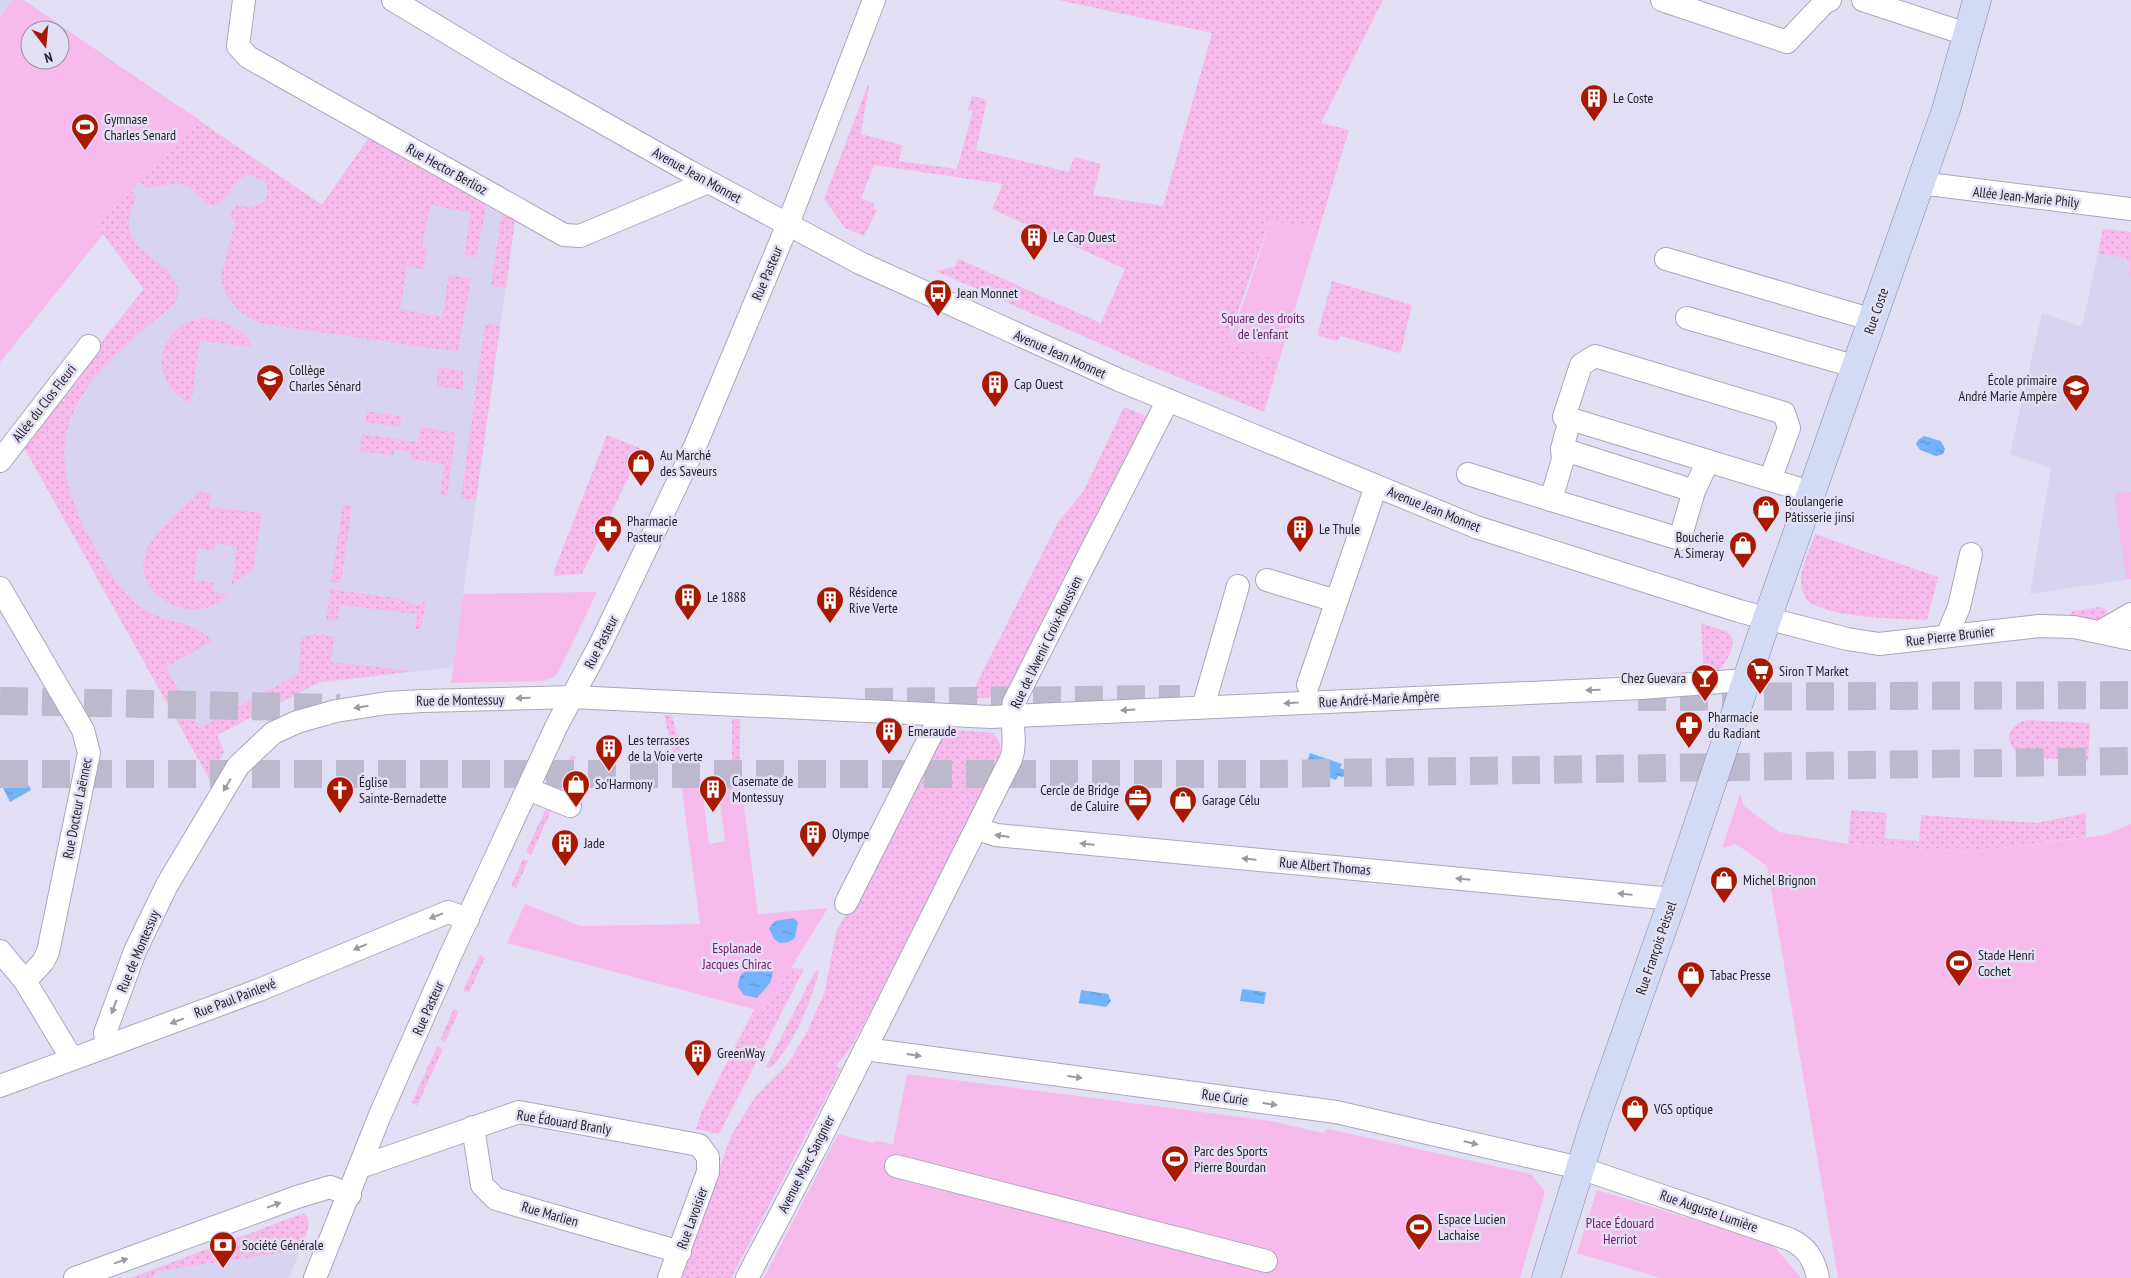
<svg xmlns="http://www.w3.org/2000/svg" width="2131" height="1278" font-family="'PT Sans Narrow',sans-serif">
	<defs>
		<pattern id="grass-dots" width="8" height="8" patternUnits="userSpaceOnUse" patternTransform="scale(1.25)"><rect width="8" height="8" fill="#f7baed"/><path d="M2 2h.1M6 6h.1" fill="none" stroke="#d39fcb" stroke-width="1.8" stroke-linecap="round"/></pattern>
		<pattern id="water-ripples" width="26" height="14" patternUnits="userSpaceOnUse" patternTransform="scale(1.25)"><rect width="26" height="14" fill="#73b3fb"/><path d="M2 4q2-2 4 0t4 0M15 11q2-2 4 0t4 0" fill="none" stroke="#5e91cb"/></pattern>
	</defs>
	<rect width="100%" height="100%" fill="#e2dff4"/>
	<g fill="#d8d3f0" fill-rule="evenodd">
		<path d="M0,0h24l298,205 48,-69 145,84 -62,447 -134,16 -102,52 7,16 -14,29 -189,-338 123,-153 -41,-55 -103,128zM30,30h30v30h-30z"/>
		<path d="M2103,229l28,3v347l-101,15 21,-126 -41,-14 32,-141 40,14z"/>
		<path d="M300,1250l-11,28h-136l3,-7z"/>
	</g>
	<g fill="url(#grass-dots)">
		<path d="M14,0h9l299,205 48,-69 117,67 -11,55 -12,-3 7,-42 -41,-8 -8,42 5,1 -4,22 -16,-4 -7,43 42,8 7,-42 22,4 -13,73 -194,-28c-22,-6 -41,-25 -43,-49l14,-52 -5,-7 2,-6 5,-5 14,3 13,-6 4,-10 -3,-10 -14,-7c-24,4 -17,25 -37,30 -13,0 -15,-13 -25,-18 -17,-8 -29,2 -44,0l-19,-20 -66,-107v-30h-30v30l-30,47v-89z"/>
		<path d="M1058,0h325l-62,123 28,7 -30,99 -49,-8 -43,122 52,18 -15,51 -118,-48 -210,-93 18,-4 5,-8 142,64 24,-54 -133,-60 11,-25 -129,-19 -13,33 14,6 -2,5 4,1 -13,26 -19,-8 -21,-29 46,-119 -9,54 41,11 -3,16 58,8 16,-58 -5,-1 4,-14 15,4 -11,50 93,22 5,-15 27,7 -8,31 70,11 49,-173z"/>
		<path d="M131,191l6,6c-37,61 62,65 37,107 -79,67 -145,116 -88,227 13,25 30,56 52,74 22,19 58,14 74,36l-46,26 33,61 99,-54 3,-36 13,-4 20,2 -3,26 83,9 -95,11 -102,53 7,16 -14,29 -189,-338 123,-153 -41,-55 -103,128v-60l97,-76z"/>
		<path d="M502,212l13,8 -9,68 -15,-2z"/>
		<path d="M2103,229l28,3v47l-2,-20 -31,-6z"/>
		<path d="M1332,281l80,24 -11,47 -3,1 -57,-17 -4,5 -20,-6z"/>
		<path d="M202,318c18,0 45,11 50,29l-52,-6 -9,62c-43,-20 -38,-76 11,-85z"/>
		<path d="M485,323l15,3 -24,174 -15,-2z"/>
		<path d="M439,367l24,4v19l-27,-4z"/>
		<path d="M1124,407l24,10 -142,279 -37,3 89,-177 25,-30z"/>
		<path d="M367,411l34,5 -1,11 -35,-5z"/>
		<path d="M420,427l36,6 -9,63 -7,-1 4,-31 -34,-5 1,-7 -17,-2 -1,6 -34,-5 3,-17 56,8z"/>
		<path d="M607,435l35,14 -60,125 -27,2 -1,-5z"/>
		<path d="M199,492l12,2 -1,13 52,6 -9,57 -22,15 6,-38 -21,-4 -2,8 -16,-3 -4,32 20,3 -1,9 15,2c-32,37 -99,2 -82,-42 8,-21 38,-44 53,-60z"/>
		<path d="M343,504l9,1 -11,78 -10,-1z"/>
		<path d="M1815,534l123,43 -11,43c-27,-1 -101,-2 -120,-20 -3,-4 -6,-13 -6,-18 -1,-11 10,-36 14,-48z"/>
		<path d="M330,589l78,11v3l14,2 1,-3h3l-5,26 -6,2 2,-16 -77,-9 -2,15 -12,-1z"/>
		<path d="M2100,607l5,2 5,8 -8,4 -33,-6 4,-4z"/>
		<path d="M1701,623l27,9 4,5c3,9 -6,29 -15,34 -4,1 -9,2 -13,2z"/>
		<path d="M664,715h8l15,62h-8z"/>
		<path d="M732,719h8v53h-7l-1,-6z"/>
		<path d="M2028,720l62,3 -2,38 -62,-4c-23,-8 -23,-32 2,-37z"/>
		<path d="M946,729l47,4c8,9 9,14 6,25l-130,256 -18,33 -15,19 5,3 -110,209h-57l24,-49 33,-93 24,-39 34,-35 19,-32 17,-39 11,-59z"/>
		<path d="M571,755l5,2 -16,37 -6,-3z"/>
		<path d="M547,806l5,3 -21,46 -5,-3z"/>
		<path d="M1851,810l36,3 -2,25 34,3 2,-26 116,8 49,-10v24l-115,15 -123,-8z"/>
		<path d="M523,859l5,2 -12,27 -5,-2z"/>
		<path d="M480,955l5,3 -16,35 -6,-3z"/>
		<path d="M790,968l14,1 -85,165 -23,-5 5,-16 53,-103z"/>
		<path d="M815,971h4c-9,35 -24,70 -48,97l-5,-1z"/>
		<path d="M454,1009l5,2 -14,31 -5,-3z"/>
		<path d="M437,1047l6,2 -26,57 -5,-4z"/>
		<path d="M304,1213c10,10 0,26 -4,37l-143,21 -4,7h-23z"/>
	</g>
	<g fill="#f7baed" fill-rule="evenodd">
		<path d="M14,0h9l146,101 30,18 -102,107 6,8 -103,128v-344zM30,30h30v30h-30z"/>
		<path d="M1270,221l49,8 -40,132 -52,-18 18,-44z"/>
		<path d="M2131,492v87h-5l-12,-86z"/>
		<path d="M597,592l-38,79 -4,5 -12,5 -92,2 12,-89z"/>
		<path d="M740,777l18,137 70,-6 -64,104 -257,-69 18,-39 55,22 120,-2 -19,-141 20,-2 8,63 16,-3 -8,-62z"/>
		<path d="M1740,794l4,12 35,26 69,12 123,8 134,-17 26,-11v454h-293l-71,-412 -31,-22 -14,4z"/>
		<path d="M907,1074l364,47 52,12 5,-4 203,45 14,18 -25,86h-756l74,-144 36,9 1,-2 18,3z"/>
		<path d="M1597,1190l175,54 29,34h-140l-84,-25z"/>
	</g>
	<g fill="url(#water-ripples)">
		<path d="M1924,436l17,5 4,8 -2,5 -7,2 -16,-6 -4,-6 2,-4z"/>
		<path d="M1310,753l32,11 -2,4 6,2 -3,7 -5,-1 -2,4 -31,-11z"/>
		<path d="M24,777l7,13 -21,12 -7,-14z"/>
		<path d="M793,918l5,4 -3,16 -6,4 -9,1 -6,-4 -5,-11 6,-7z"/>
		<path d="M753,969l20,3 -3,11 -13,15 -13,-3 -6,-8c1,-12 3,-15 15,-18z"/>
		<path d="M1242,989l24,3 -2,12 -24,-3z"/>
		<path d="M1081,990l27,4 3,7 -5,6 -27,-4z"/>
	</g>
	<g fill="none" stroke-linecap="round" stroke-linejoin="round">
		<g stroke="#bbb9cb" stroke-width="28" stroke-dasharray="28 14" stroke-linecap="butt">
			<path d="M1638,697l493,-2"/>
			<path d="M0,701l340,7"/>
			<path d="M865,702l315,-3"/>
			<path d="M0,774h1264l867,-13"/>
		</g>
		<g stroke="#aaa7bb" stroke-width="24">
			<g id="minor">
				<path d="M244,0l-6,46 10,11 316,178 16,1 128,-54"/>
				<path d="M393,0l113,68 186,105 168,90 259,117 357,147 263,84 108,28 32,5 160,-18 35,1 57,12"/>
				<path d="M1662,0l125,42 38,-40 5,-2"/>
				<path d="M1863,0l106,35"/>
				<path d="M1920,183l211,26"/>
				<path d="M1666,259l207,61"/>
				<path d="M1687,318l170,49"/>
				<path d="M1570,419l-8,30 1,10 -12,41 129,39 14,-48 14,-30"/>
				<path d="M1562,449l132,42"/>
				<path d="M0,461l89,-115"/>
				<path d="M1468,474l83,26"/>
				<path d="M1770,480l19,-52 -5,-15 -189,-57 -14,9 -17,52 249,76"/>
				<path d="M1267,580l69,21"/>
				<path d="M0,588l83,142 6,23 -41,199 -5,10 -18,19"/>
				<path d="M2100,632l31,-18"/>
				<path d="M1947,636l12,-29 12,-53"/>
				<path d="M1308,685l68,-199"/>
				<path d="M1203,707l35,-121"/>
				<path d="M528,789l42,17"/>
				<path d="M978,829l18,6 677,64"/>
				<path d="M846,903l89,-176"/>
				<path d="M0,951l25,30 47,78"/>
				<path d="M107,1046l-2,-13 30,-82 32,-66 71,-119 35,-33 24,-11 39,-11 51,-8 36,-2 149,-4 419,20 650,-29 105,-8"/>
				<path d="M865,1049l471,63 244,56 209,71c18,8 25,20 29,39"/>
				<path d="M0,1086l259,-96 189,-78 20,7"/>
				<path d="M473,1127l9,58 14,14 184,53"/>
				<path d="M896,1166l370,95"/>
				<path d="M360,1167l159,-55 180,33 9,12v15l-39,106"/>
				<path d="M75,1278l222,-81 33,-10 20,8"/>
				<path d="M315,1278l65,-163 71,-161 106,-229 44,-82 95,-199 92,-220 86,-224"/>
				<path d="M747,1278l69,-131 195,-388c7,-20 -2,-37 3,-57l154,-302"/>
			</g>
		</g>
		<g stroke="#8088a9" stroke-width="29">
			<path id="major" d="M1546,1278l49,-157 78,-222 94,-280 179,-509 31,-110"/>
		</g>
		<use href="#minor" stroke="#fff" stroke-width="22"/>
		<use href="#major" stroke="#d2daf5" stroke-width="28"/>
	</g>
	<defs><path id="oneway-solid" d="M-6-.8H1V-3.2L6.5 0L1 3.2V.8H-6Z" transform="scale(1.25)"/></defs>
	<g fill="#9b9a9e">
		<use href="#oneway-solid" transform="translate(1593 690) rotate(178)"/>
		<use href="#oneway-solid" transform="translate(523 698) rotate(178)"/>
		<use href="#oneway-solid" transform="translate(1291 703) rotate(177)"/>
		<use href="#oneway-solid" transform="translate(361 707) rotate(171)"/>
		<use href="#oneway-solid" transform="translate(1128 710) rotate(177)"/>
		<use href="#oneway-solid" transform="translate(227 785) rotate(121)"/>
		<use href="#oneway-solid" transform="translate(1002 836) rotate(-172)"/>
		<use href="#oneway-solid" transform="translate(1087 844) rotate(-175)"/>
		<use href="#oneway-solid" transform="translate(1249 859) rotate(-175)"/>
		<use href="#oneway-solid" transform="translate(1463 879) rotate(-175)"/>
		<use href="#oneway-solid" transform="translate(1625 894) rotate(-175)"/>
		<use href="#oneway-solid" transform="translate(436 916) rotate(159)"/>
		<use href="#oneway-solid" transform="translate(360 947) rotate(157)"/>
		<use href="#oneway-solid" transform="translate(114 1007) rotate(110)"/>
		<use href="#oneway-solid" transform="translate(177 1021) rotate(159)"/>
		<use href="#oneway-solid" transform="translate(914 1055) rotate(8)"/>
		<use href="#oneway-solid" transform="translate(1075 1077) rotate(8)"/>
		<use href="#oneway-solid" transform="translate(1270 1104) rotate(8)"/>
		<use href="#oneway-solid" transform="translate(1471 1143) rotate(13)"/>
		<use href="#oneway-solid" transform="translate(274 1205) rotate(-20)"/>
		<use href="#oneway-solid" transform="translate(121 1261) rotate(-20)"/>
	</g>
	<defs>
		<g id="building-pin" transform="scale(1.4375)"><path d="M0 17L-7.5 6A9.5 9.5 0 1 1 7.5 6Z" fill="#a91801" stroke="#e2dff4"/><path d="M-4-6H4V6H1V3H-1V6H-4ZM-2.5-4.3h1.7v1.8h-1.7ZM.8-4.3h1.7v1.8H.8ZM-2.5-1h1.7V.8h-1.7ZM.8-1h1.7V.8H.8Z" fill="#fff"/></g>
		<g id="stadium-pin" transform="scale(1.4375)"><path d="M0 17L-7.5 6A9.5 9.5 0 1 1 7.5 6Z" fill="#a91801" stroke="#e2dff4"/><path d="M0-5a6.5 5 0 1 0 0 10a6.5 5 0 1 0 0-10ZM-3.5-1.8h7v3.6h-7Z" fill="#fff"/></g>
		<g id="bus-pin" transform="scale(1.4375)"><path d="M0 17L-7.5 6A9.5 9.5 0 1 1 7.5 6Z" fill="#a91801" stroke="#e2dff4"/><path d="M-5-6H5V4H4V6H2V4H-2V6H-4V4H-5ZM-3.5-4V0h7V-4ZM-3.5 1.2v1.5H-2V1.2ZM2 1.2v1.5H3.5V1.2Z" fill="#fff"/></g>
		<g id="school-pin" transform="scale(1.4375)"><path d="M0 17L-7.5 6A9.5 9.5 0 1 1 7.5 6Z" fill="#a91801" stroke="#e2dff4"/><path d="M0-5L7-2L0 1L-7-2ZM-4 1L0 2.5L4 1V4Q0 6-4 4Z" fill="#fff"/></g>
		<g id="shop-pin" transform="scale(1.4375)"><path d="M0 17L-7.5 6A9.5 9.5 0 1 1 7.5 6Z" fill="#a91801" stroke="#e2dff4"/><path d="M-5-2.5h2.3a2.7 3.5 0 0 1 5.4 0H5L5.5 6h-11ZM-1.5-2.5h3a1.5 2.3 0 0 0-3 0Z" fill="#fff"/></g>
		<g id="pharmacy-pin" transform="scale(1.4375)"><path d="M0 17L-7.5 6A9.5 9.5 0 1 1 7.5 6Z" fill="#a91801" stroke="#e2dff4"/><path d="M-2-6h4v4h4v4h-4v4h-4v-4h-4v-4h4Z" fill="#fff"/></g>
		<g id="supermarket-pin" transform="scale(1.4375)"><path d="M0 17L-7.5 6A9.5 9.5 0 1 1 7.5 6Z" fill="#a91801" stroke="#e2dff4"/><path d="M-6-5.5h2.5l.6 2H6L4.5 2H-2.5L-4.4-4H-6ZM-1.5 3.2a1.3 1.3 0 1 0 .1 0ZM3 3.2a1.3 1.3 0 1 0 .1 0Z" fill="#fff"/></g>
		<g id="bar-pin" transform="scale(1.4375)"><path d="M0 17L-7.5 6A9.5 9.5 0 1 1 7.5 6Z" fill="#a91801" stroke="#e2dff4"/><path d="M-6-5H6L.8 .8V4.5H3.5V6h-7V4.5H-.8V.8Z" fill="#fff"/></g>
		<g id="church-pin" transform="scale(1.4375)"><path d="M0 17L-7.5 6A9.5 9.5 0 1 1 7.5 6Z" fill="#a91801" stroke="#e2dff4"/><path d="M-1.2-6h2.4v3.5h3.3v2.4h-3.3V6h-2.4V-.1h-3.3v-2.4h3.3Z" fill="#fff"/></g>
		<g id="office-pin" transform="scale(1.4375)"><path d="M0 17L-7.5 6A9.5 9.5 0 1 1 7.5 6Z" fill="#a91801" stroke="#e2dff4"/><path d="M-6-3h4V-5.5h4V-3h4V5H-6ZM-1-4.5V-3h2v-1.5ZM-6 0V1H6V0Z" fill="#fff"/></g>
		<g id="bank-pin" transform="scale(1.4375)"><path d="M0 17L-7.5 6A9.5 9.5 0 1 1 7.5 6Z" fill="#a91801" stroke="#e2dff4"/><path d="M-6-4H6V4H-6ZM0-2.3a2.3 2.3 0 1 0 0 4.6a2.3 2.3 0 1 0 0-4.6Z" fill="#fff"/></g>
	</defs>
	<g fill-rule="evenodd">
		<use href="#building-pin" x="1594" y="98"/>
		<use href="#stadium-pin" x="85" y="127"/>
		<use href="#building-pin" x="1034" y="237"/>
		<use href="#bus-pin" x="938" y="293"/>
		<use href="#school-pin" x="270" y="378"/>
		<use href="#building-pin" x="995" y="384"/>
		<use href="#school-pin" x="2076" y="388"/>
		<use href="#shop-pin" x="641" y="463"/>
		<use href="#shop-pin" x="1766" y="509"/>
		<use href="#pharmacy-pin" x="608" y="529"/>
		<use href="#building-pin" x="1300" y="529"/>
		<use href="#shop-pin" x="1743" y="545"/>
		<use href="#building-pin" x="688" y="597"/>
		<use href="#building-pin" x="830" y="600"/>
		<use href="#supermarket-pin" x="1760" y="671"/>
		<use href="#bar-pin" x="1705" y="678"/>
		<use href="#pharmacy-pin" x="1689" y="725"/>
		<use href="#building-pin" x="889" y="731"/>
		<use href="#building-pin" x="609" y="748"/>
		<use href="#shop-pin" x="576" y="784"/>
		<use href="#building-pin" x="713" y="789"/>
		<use href="#church-pin" x="340" y="790"/>
		<use href="#office-pin" x="1138" y="798"/>
		<use href="#shop-pin" x="1183" y="800"/>
		<use href="#building-pin" x="813" y="834"/>
		<use href="#building-pin" x="565" y="843"/>
		<use href="#shop-pin" x="1724" y="880"/>
		<use href="#stadium-pin" x="1959" y="963"/>
		<use href="#shop-pin" x="1691" y="975"/>
		<use href="#building-pin" x="698" y="1053"/>
		<use href="#shop-pin" x="1635" y="1109"/>
		<use href="#stadium-pin" x="1175" y="1159"/>
		<use href="#stadium-pin" x="1419" y="1227"/>
		<use href="#bank-pin" x="223" y="1245"/>
	</g>
	<g text-anchor="middle" dominant-baseline="central" stroke-width="5" stroke-linejoin="round" paint-order="stroke">
		<g font-size="14" fill="#201f27" stroke="#e2dff4" text-anchor="start">
			<text x="1613" y="98">Le Coste</text>
			<text x="104" y="119">Gymnase<tspan x="104" dy="16">Charles Senard</tspan></text>
			<text x="1053" y="237">Le Cap Ouest</text>
			<text x="957" y="293">Jean Monnet</text>
			<text x="289" y="370">Collège<tspan x="289" dy="16">Charles Sénard</tspan></text>
			<text x="2057" y="380" text-anchor="end">École primaire<tspan x="2057" dy="16">André Marie Ampère</tspan></text>
			<text x="1014" y="384">Cap Ouest</text>
			<text x="660" y="455">Au Marché<tspan x="660" dy="16">des Saveurs</tspan></text>
			<text x="1785" y="501">Boulangerie<tspan x="1785" dy="16">Pâtisserie jinsi</tspan></text>
			<text x="627" y="521">Pharmacie<tspan x="627" dy="16">Pasteur</tspan></text>
			<text x="1319" y="529">Le Thule</text>
			<text x="1724" y="537" text-anchor="end">Boucherie<tspan x="1724" dy="16">A. Simeray</tspan></text>
			<text x="849" y="592">Résidence<tspan x="849" dy="16">Rive Verte</tspan></text>
			<text x="707" y="597">Le 1888</text>
			<text x="1779" y="671">Siron T Market</text>
			<text x="1686" y="678" text-anchor="end">Chez Guevara</text>
			<text x="1708" y="717">Pharmacie<tspan x="1708" dy="16">du Radiant</tspan></text>
			<text x="908" y="731">Emeraude</text>
			<text x="628" y="740">Les terrasses<tspan x="628" dy="16">de la Voie verte</tspan></text>
			<text x="732" y="781">Casemate de<tspan x="732" dy="16">Montessuy</tspan></text>
			<text x="359" y="782">Église<tspan x="359" dy="16">Sainte-Bernadette</tspan></text>
			<text x="595" y="784">So'Harmony</text>
			<text x="1119" y="790" text-anchor="end">Cercle de Bridge<tspan x="1119" dy="16">de Caluire</tspan></text>
			<text x="1202" y="800">Garage Célu</text>
			<text x="832" y="834">Olympe</text>
			<text x="584" y="843">Jade</text>
			<text x="1743" y="880">Michel Brignon</text>
			<text x="1978" y="955">Stade Henri<tspan x="1978" dy="16">Cochet</tspan></text>
			<text x="1710" y="975">Tabac Presse</text>
			<text x="717" y="1053">GreenWay</text>
			<text x="1654" y="1109">VGS optique</text>
			<text x="1194" y="1151">Parc des Sports<tspan x="1194" dy="16">Pierre Bourdan</tspan></text>
			<text x="1438" y="1219">Espace Lucien<tspan x="1438" dy="16">Lachaise</tspan></text>
			<text x="242" y="1245">Société Générale</text>
		</g>
		<g font-size="14" fill="#201f27" stroke="#e2dff4">
			<text transform="translate(447 169) rotate(29)">Rue Hector Berlioz</text>
			<text transform="translate(697 175) rotate(29)">Avenue Jean Monnet</text>
			<text transform="translate(2026 197) rotate(6)">Allée Jean-Marie Phily</text>
			<text transform="translate(767 273) rotate(-67)">Rue Pasteur</text>
			<text transform="translate(1876 311) rotate(-71)">Rue Coste</text>
			<text transform="translate(1060 354) rotate(24)">Avenue Jean Monnet</text>
			<text transform="translate(44 403) rotate(-52)">Allée du Clos Fleuri</text>
			<text transform="translate(1434 509) rotate(22)">Avenue Jean Monnet</text>
			<text transform="translate(1950 636) rotate(-7)">Rue Pierre Brunier</text>
			<text transform="translate(601 642) rotate(-63)">Rue Pasteur</text>
			<text transform="translate(1046 642) rotate(-64)">Rue de l'Avenir Croix-Roussien</text>
			<text transform="translate(1379 699) rotate(-3)">Rue André-Marie Ampère</text>
			<text transform="translate(460 700) rotate(-1)">Rue de Montessuy</text>
			<text transform="translate(77 808) rotate(-79)">Rue Docteur Laënnec</text>
			<text transform="translate(1325 866) rotate(5)">Rue Albert Thomas</text>
			<text transform="translate(1656 948) rotate(-71)">Rue François Peissel</text>
			<text transform="translate(138 951) rotate(-67)">Rue de Montessuy</text>
			<text transform="translate(235 998) rotate(-21)">Rue Paul Painlevé</text>
			<text transform="translate(428 1008) rotate(-66)">Rue Pasteur</text>
			<text transform="translate(1225 1097) rotate(8)">Rue Curie</text>
			<text transform="translate(564 1122) rotate(9)">Rue Édouard Branly</text>
			<text transform="translate(806 1164) rotate(-63)">Avenue Marc Sangnier</text>
			<text transform="translate(1709 1211) rotate(19)">Rue Auguste Lumière</text>
			<text transform="translate(550 1214) rotate(16)">Rue Marlien</text>
			<text transform="translate(692 1218) rotate(-70)">Rue Lavoisier</text>
		</g>
		<g font-size="14" fill="#73196b" stroke="#e2dff4">
			<text x="1263" y="318">Square des droits<tspan x="1263" dy="16">de l'enfant</tspan></text>
			<text x="737" y="948">Esplanade<tspan x="737" dy="16">Jacques Chirac</tspan></text>
			<text x="1620" y="1223">Place Édouard<tspan x="1620" dy="16">Herriot</tspan></text>
		</g>
	</g>
	<g transform="translate(45 45) rotate(164)"><circle r="24" fill="#e2dff4" stroke="#9492a2"/>
	<path d="M0-4L9 19L0 12L-9 19Z" fill="#a91801"/>
	<text y="-8" font-size="14" font-weight="bold" text-anchor="middle" fill="#201f27">N</text>
	</g>
</svg>
